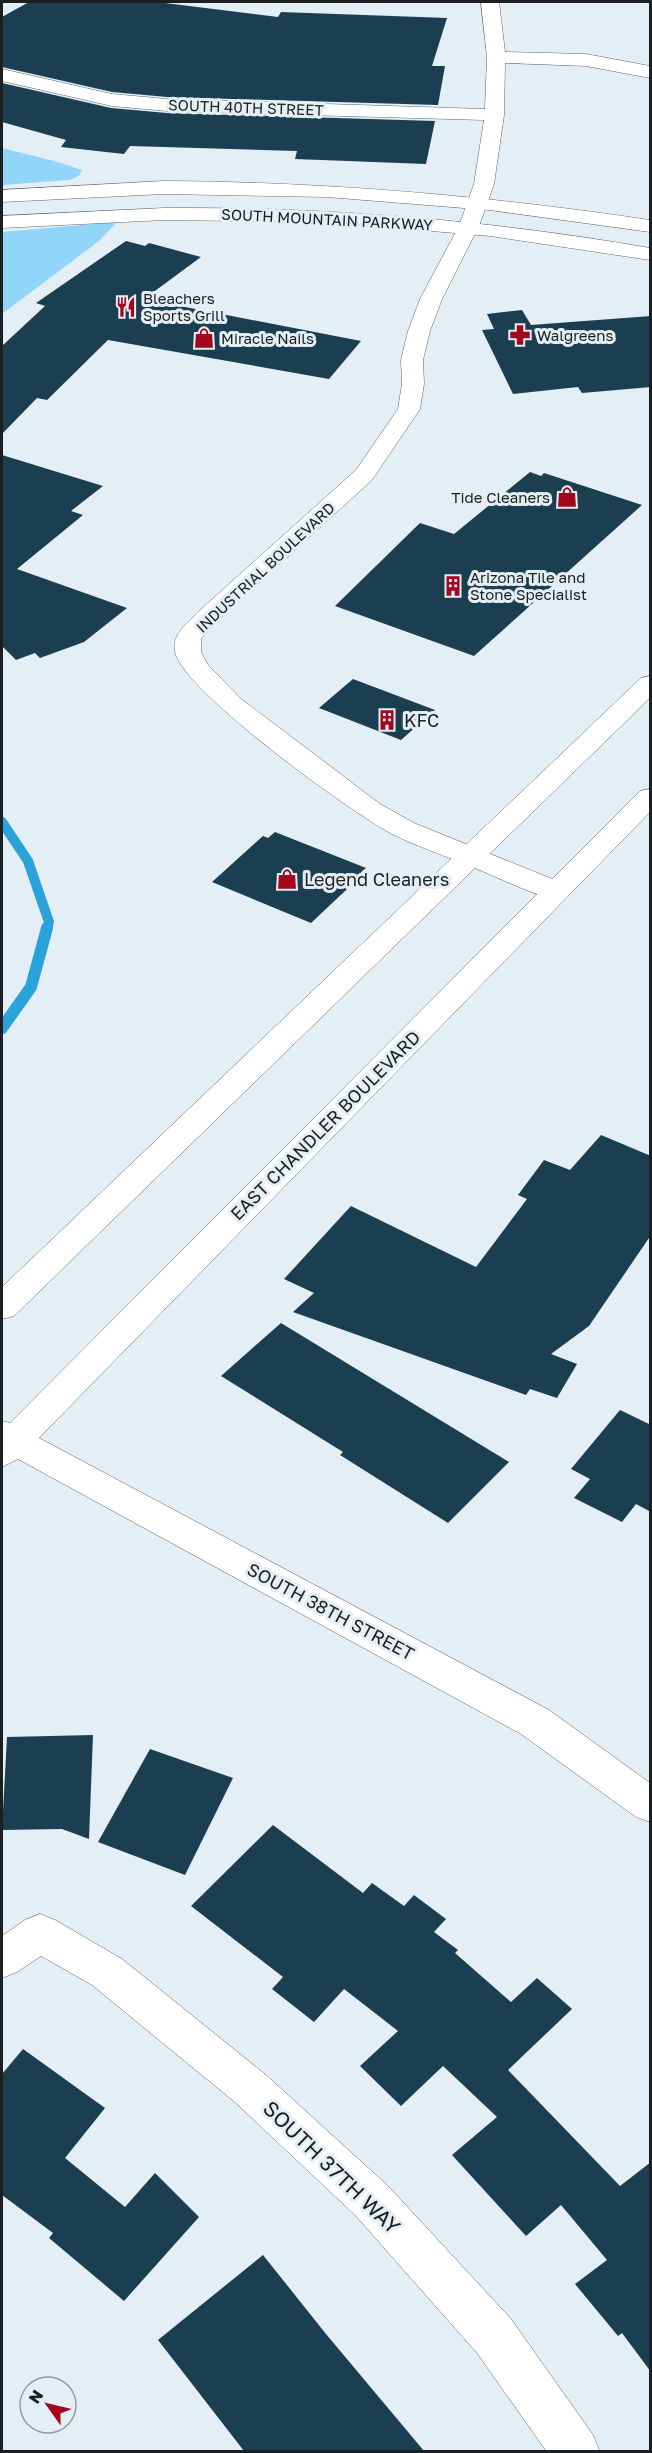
<svg xmlns="http://www.w3.org/2000/svg" width="652" height="2453" font-family="'Golos Text',sans-serif">
	<rect width="100%" height="100%" fill="#e4eef5"/>
	<g fill="#92d5fb">
		<path d="M2,148l56,14 24,8 -3,6 -10,4 -67,5z"/>
		<path d="M117,222l-18,19 -97,73v-82z"/>
	</g>
	<g fill="none" stroke-linecap="round" stroke-linejoin="round">
		<path stroke="#2aa3da" stroke-width="10" d="M2,822l26,39 21,61 -2,7"/>
		<path stroke="#2aa3da" stroke-width="12" d="M2,1028l29,-41 16,-59"/>
	</g>
	<g fill="#1b3e51">
		<path d="M29,2h128l121,15 3,-5 166,6 -15,48h13l-7,39 -271,-8 -55,-5 -110,-25v-50z"/>
		<path d="M2,83l109,25 56,5 268,8 -9,43 -131,-5 2,-8 -167,-5 -6,8 -63,-7 5,-7 -64,-18z"/>
		<path d="M126,241l19,5 4,-3 52,14 -57,42 217,42 -32,38 -221,-39 -61,60 -10,-2 -35,36v-88l43,-40 -9,-3z"/>
		<path d="M522,310l9,15 120,-9v71l-69,6 -4,-6 -65,7 -31,-64 12,-1 -7,-15z"/>
		<path d="M2,455l101,31 -32,25 12,4 -66,54 110,39 -43,34 -44,16 -5,-5 -19,7 -14,-14z"/>
		<path d="M530,472l11,4 3,-3 98,32 -168,151 -139,-50 85,-83 34,11z"/>
		<path d="M353,679l82,31 -34,30 -82,-32z"/>
		<path d="M275,832l91,36 -8,7 3,1 -50,47 -99,-41 51,-46 5,2z"/>
		<path d="M601,1135l50,21v79l-62,91 -38,28 26,10 -20,34 -27,-9 -4,6 -233,-83 21,-19 -30,-14 67,-73 125,61 51,-68 -9,-4 26,-35 26,10z"/>
		<path d="M281,1323l228,139 -61,61 -108,-68 3,-3 -122,-76z"/>
		<path d="M620,1410l31,15v87l-15,-8 -14,18 -48,-24 16,-19 -19,-10z"/>
		<path d="M93,1735l-4,104 -27,-10 -60,1 5,-93z"/>
		<path d="M150,1749l83,29 -48,97 -87,-33z"/>
		<path d="M273,1825l90,68 9,-10 32,23 10,-11 32,24 -12,13 24,18 -3,3 56,49 26,-24 35,31 -64,61 112,116 31,-24v210l-29,-39 -4,3 -43,-52 32,-24 -46,-55 -35,31 -74,-81 45,-38 -54,-51 -42,40 -41,-40 38,-35 -54,-42 -30,33 -42,-33 11,-12 -92,-71z"/>
		<path d="M23,2049l82,59 -40,50 60,49 30,-34 44,44 -75,84 -75,-63 4,-5 -51,-38v-121z"/>
		<path d="M263,2255l63,79 98,117h-180l-86,-111z"/>
	</g>
	<g fill="none" stroke-linecap="round" stroke-linejoin="round">
		<g stroke="#5b656a" stroke-width="1">
			<g id="street">
				<path d="M481,2h18l6,50 81,2 64,12v12l-64,-12 -81,-3 -1,52 -10,69 -15,42 -37,73 -12,32 -7,29 1,24 -4,25 -48,71 -155,141 -16,18v13l7,13 32,33 140,106 34,19 153,62 4,6 -4,6 -10,3c-29,-7 -57,-22 -85,-33 -26,-11 -54,-20 -80,-33 -40,-21 -208,-142 -217,-182 -4,-18 14,-30 24,-41l157,-141 42,-61 4,-25 -1,-24 7,-29 12,-32 39,-73 15,-42 10,-64 -317,-9 -55,-5 -110,-25v-12l110,25 55,5 318,10 2,-52z"/>
				<path d="M40,1914l15,6 67,39 144,116 122,111 123,133 82,116 7,17h-53l-70,-99 -121,-137 -120,-113 -144,-118 -51,-29 -24,16 -15,6v-42l23,-16z"/>
			</g>
		</g>
		<g stroke="#5b656a" stroke-width="1">
			<g id="secondary">
				<path d="M164,181c164,1 324,15 486,39v12l-161,-22 -162,-13 -163,-3 -162,8v-12z"/>
				<path d="M164,208c164,-1 324,12 486,40v12l-160,-24 -163,-14 -163,-2 -162,8v-12z"/>
				<path d="M650,676v22l-636,618 -12,3v-32l639,-609z"/>
				<path d="M650,789v23l-611,626 510,272 101,73v39l-14,-5 -115,-83 -503,-275 -16,8v-46l8,2 630,-632z"/>
			</g>
		</g>
		<use href="#street" fill="#fff" fill-rule="evenodd"/>
		<use href="#secondary" fill="#fff" fill-rule="evenodd"/>
	</g>
	<defs>
		<g id="restaurant-bare" transform="scale(1.62)"><path d="M-5-6h1v4h1v-4h1v4h1v-4h1v5L-1.5 .5V6h-2V.5L-5-1ZM5-6V6H3V1.5H1.5Q1.5-4 5-6Z" fill="#a3061d" stroke="#e4eef5" stroke-width="2.5" paint-order="stroke"/></g>
		<g id="pharmacy-bare" transform="scale(1.62)"><path d="M-2-6h4v4h4v4h-4v4h-4v-4h-4v-4h4Z" fill="#a3061d" stroke="#e4eef5" stroke-width="2.5" paint-order="stroke"/></g>
		<g id="shop-bare" transform="scale(1.62)"><path d="M-5-2.5h2.3a2.7 3.5 0 0 1 5.4 0H5L5.5 6h-11ZM-1.5-2.5h3a1.5 2.3 0 0 0-3 0Z" fill="#a3061d" stroke="#e4eef5" stroke-width="2.5" paint-order="stroke"/></g>
		<g id="building-bare" transform="scale(1.62)"><path d="M-4-6H4V6H1V3H-1V6H-4ZM-2.5-4.3h1.7v1.8h-1.7ZM.8-4.3h1.7v1.8H.8ZM-2.5-1h1.7V.8h-1.7ZM.8-1h1.7V.8H.8Z" fill="#a3061d" stroke="#e4eef5" stroke-width="2.5" paint-order="stroke"/></g>
	</defs>
	<g fill-rule="evenodd">
		<use href="#restaurant-bare" x="126" y="307"/>
		<use href="#pharmacy-bare" x="520" y="335"/>
		<use href="#shop-bare" x="204" y="338"/>
		<use href="#shop-bare" x="567" y="497"/>
		<use href="#building-bare" x="453" y="586"/>
		<use href="#building-bare" x="387" y="720"/>
		<use href="#shop-bare" x="287" y="879"/>
	</g>
	<g text-anchor="middle" dominant-baseline="central" stroke-width="6" stroke-linejoin="round" paint-order="stroke">
		<g font-size="15" fill="#1b1f21" stroke="#e4eef5">
			<text transform="translate(246 107) rotate(2)">SOUTH 40TH STREET</text>
			<text transform="translate(327 219) rotate(3)">SOUTH MOUNTAIN PARKWAY</text>
			<text transform="translate(265 567) rotate(-43)">INDUSTRIAL BOULEVARD</text>
		</g>
		<g font-size="15" fill="#1b1f21" stroke="#e4eef5" text-anchor="start">
			<text x="143" y="298">Bleachers<tspan x="143" dy="17">Sports Grill</tspan></text>
			<text x="537" y="335">Walgreens</text>
			<text x="221" y="338">Miracle Nails</text>
			<text x="550" y="497" text-anchor="end">Tide Cleaners</text>
			<text x="470" y="577">Arizona Tile and<tspan x="470" dy="17">Stone Specialist</tspan></text>
		</g>
		<g font-size="18" fill="#1b1f21" stroke="#e4eef5" text-anchor="start">
			<text x="404" y="720">KFC</text>
			<text x="304" y="879">Legend Cleaners</text>
		</g>
		<g font-size="18" fill="#1b1f21" stroke="#e4eef5">
			<text transform="translate(325 1125) rotate(-45)">EAST CHANDLER BOULEVARD</text>
			<text transform="translate(331 1611) rotate(28)">SOUTH 38TH STREET</text>
		</g>
		<g font-size="21" fill="#1b1f21" stroke="#e4eef5">
			<text transform="translate(332 2167) rotate(44)">SOUTH 37TH WAY</text>
		</g>
	</g>
	<rect width="652" height="2453" fill="none" stroke="#1b1f21" stroke-width="6"/>
	<g transform="translate(48 2405) rotate(304)"><circle r="28" fill="#e4eef5" stroke="#949ba0" stroke-width="1.5"/>
	<path d="M0-4.5L10 22L0 15L-10 22Z" fill="#a3061d"/>
	<text y="-9" font-size="16" font-weight="bold" text-anchor="middle" fill="#1b1f21">N</text>
	</g>
</svg>
